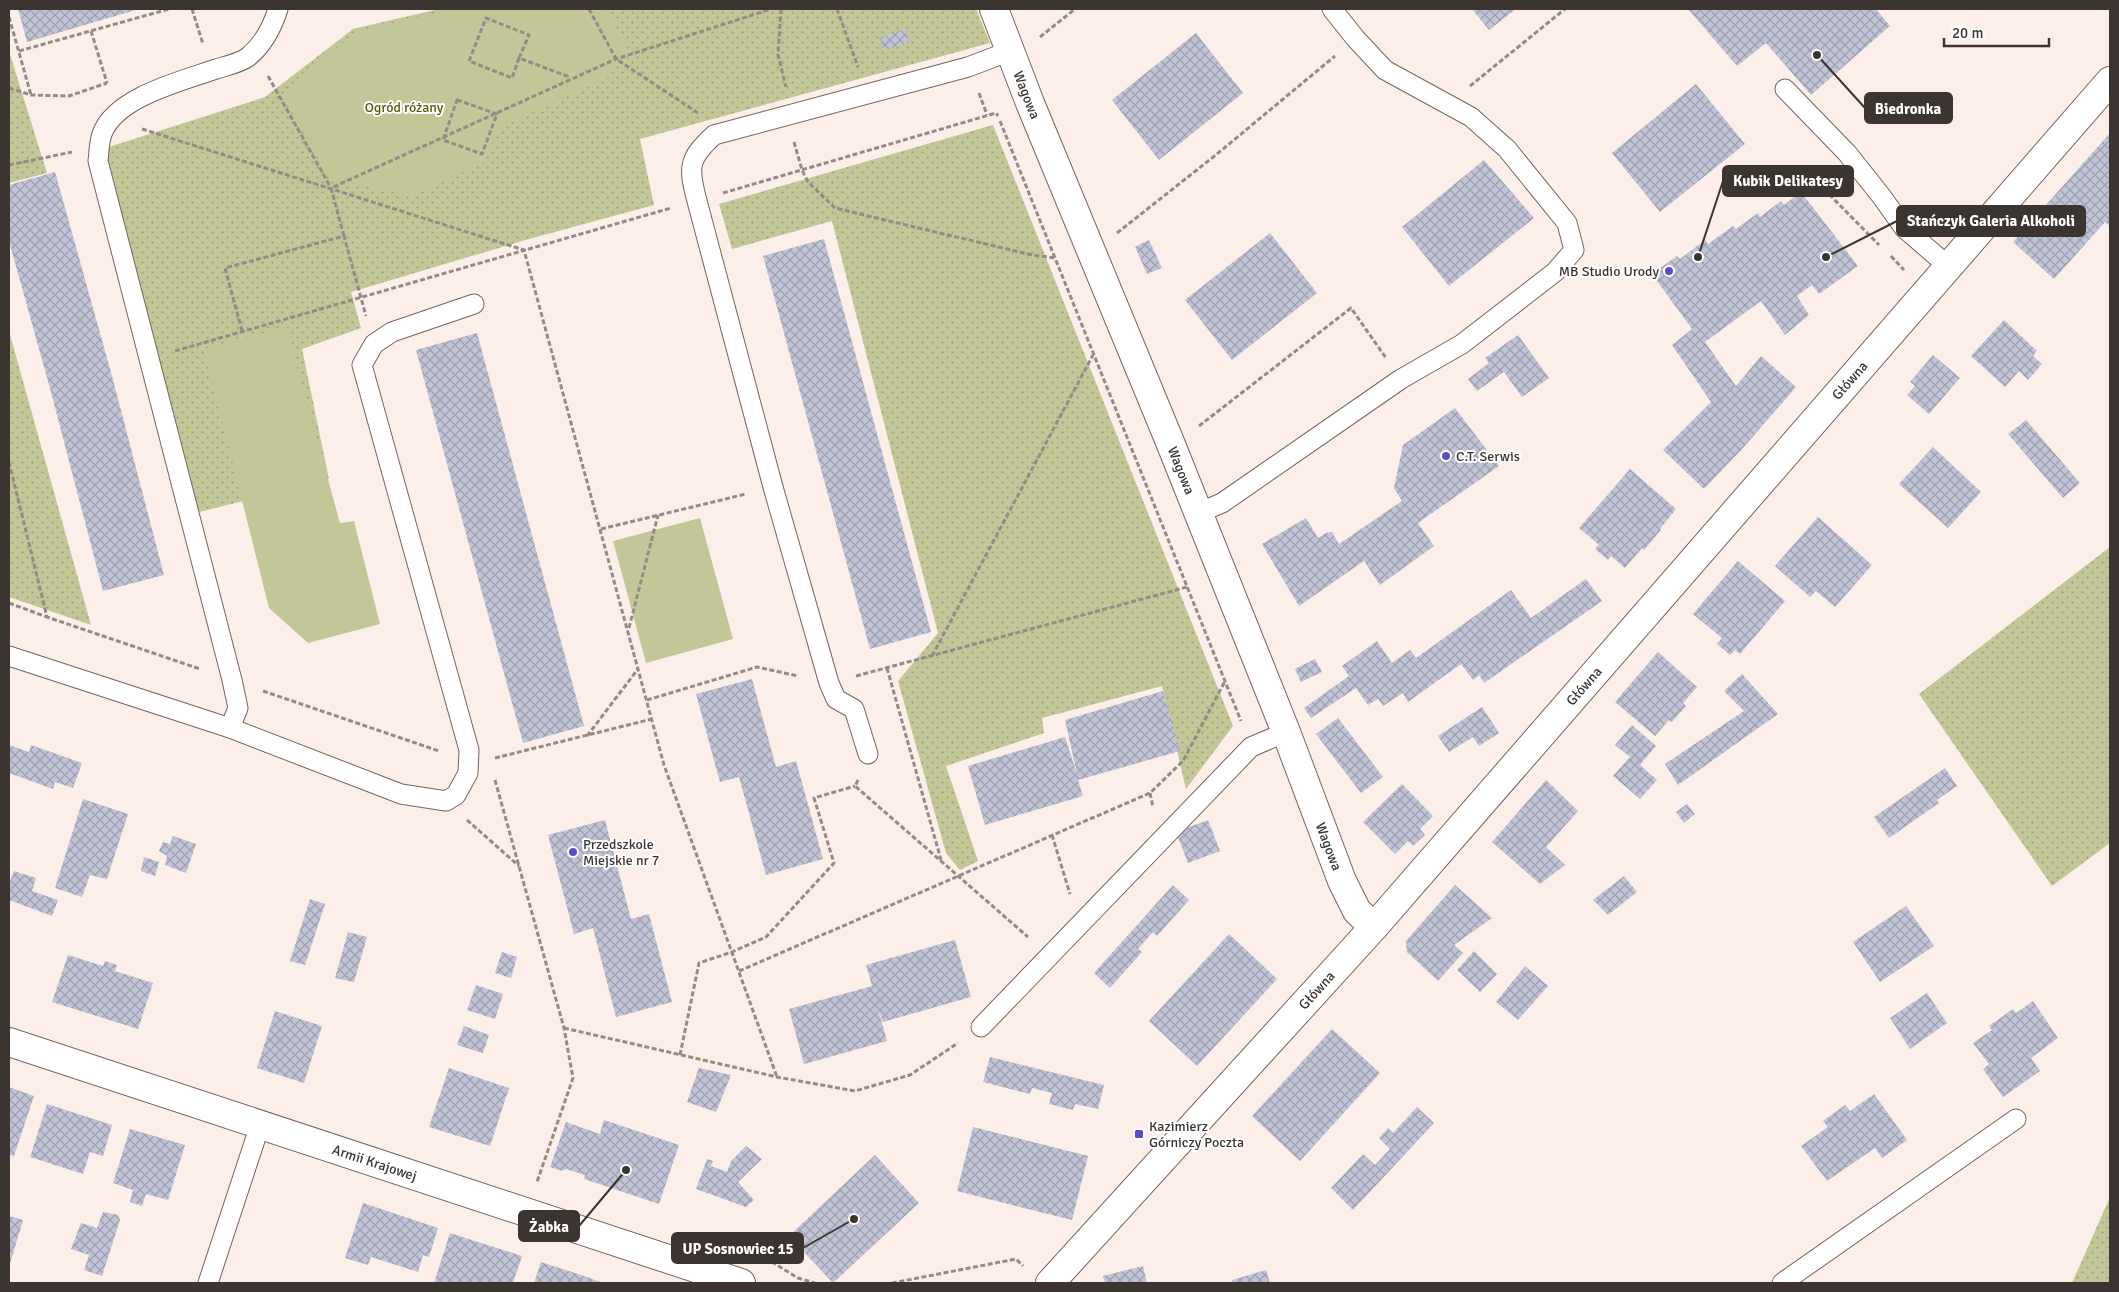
<svg xmlns="http://www.w3.org/2000/svg" width="2119" height="1292" font-family="Signika,sans-serif">
	<defs>
		<pattern id="grass-dots" width="8" height="8" patternUnits="userSpaceOnUse" patternTransform="scale(1.25)"><rect width="8" height="8" fill="#c3c798"/><path d="M2 2h.1M6 6h.1" fill="none" stroke="#a0a27c" stroke-width="1.8" stroke-linecap="round"/></pattern>
		<pattern id="building-cross-hatch" width="8" height="8" patternUnits="userSpaceOnUse" patternTransform="scale(1.25)"><rect width="8" height="8" fill="#c1c3d6"/><path d="M0 0l8 8M0 8l8-8" fill="none" stroke="#9e9fae"/></pattern>
	</defs>
	<rect width="100%" height="100%" fill="#fcefea"/>
	<g fill="url(#grass-dots)">
		<path d="M439,9h537l14,34 -350,96 14,66 -125,34 -178,53 10,36 -59,21 27,130 -141,36 -98,-362 175,-56 88,-68z"/>
		<path d="M9,51l38,122 -38,10z"/>
		<path d="M993,125l240,601 -47,63 -24,-103 -120,32 2,15 -98,33 32,95 -18,9 -14,-17 -48,-172 40,-48 -106,-412 -100,28 -13,-45z"/>
		<path d="M9,331l82,294 -82,-28z"/>
		<path d="M2110,547v296l-58,43 -133,-192z"/>
		<path d="M2110,1197v86h-38z"/>
	</g>
	<g fill="#c3c798">
		<path d="M454,9h153l20,39 -18,29 -110,51 -15,34 -71,34 -82,-17 -49,-84 73,-63z"/>
		<path d="M286,327l54,196 14,-2 26,103 -72,19 -39,-35 -65,-259z"/>
		<path d="M700,518l33,121 -87,24 -33,-122z"/>
	</g>
	<g fill="url(#building-cross-hatch)">
		<path d="M18,9h121l-112,33z"/>
		<path d="M1472,9h44l-27,21z"/>
		<path d="M1688,9h188l14,17 -79,69 -45,-52 -29,23z"/>
		<path d="M905,29l4,13 -25,8 -4,-12z"/>
		<path d="M1196,33l47,60 -84,67 -47,-60z"/>
		<path d="M1696,84l49,60 -85,68 -48,-59z"/>
		<path d="M2110,133v93l-5,-4 -51,57 -41,-37z"/>
		<path d="M1484,160l50,58 -85,68 -47,-59z"/>
		<path d="M55,172l57,204 52,199 -61,16 -52,-199 -42,-151v-56z"/>
		<path d="M1801,192l57,74 -39,28 -7,-9 -15,11 12,19 -24,20 -24,-34 -56,41 31,44 25,-30 35,31 -53,61 -39,41 -41,-39 48,-48 -39,-57 20,-16 -40,-55 25,-18 3,3 25,-19 3,4 25,-18 3,3 22,-16 2,4 21,-16 3,4z"/>
		<path d="M1270,233l47,60 -85,67 -47,-60z"/>
		<path d="M824,239l107,393 -61,17 -107,-393z"/>
		<path d="M1149,240l13,28 -15,6 -12,-27z"/>
		<path d="M2004,320l33,31 -4,5 9,8 -14,16 -9,-9 -14,16 -34,-31z"/>
		<path d="M477,333l107,393 -61,17 -107,-393z"/>
		<path d="M1518,335l31,43 -27,19 -18,-25 -27,19 -9,-12 21,-16 -4,-5z"/>
		<path d="M1933,355l27,23 -31,36 -22,-19 8,-9 -5,-4z"/>
		<path d="M1455,408l44,58 -81,57 16,23 -54,39 -16,-24 -65,45 -37,-62 44,-26 12,20 8,-5 6,-1 7,12 63,-43 -8,-13 9,-43z"/>
		<path d="M2026,420l54,63 -17,15 -55,-64z"/>
		<path d="M1933,447l48,45 -33,36 -49,-44z"/>
		<path d="M1630,469l46,40 -16,20 1,1 -17,20 -2,-2 -17,20 -14,-12 -3,4 -13,-11 4,-4 -20,-17z"/>
		<path d="M1818,517l54,48 -37,42 -19,-16 -6,6 -35,-31z"/>
		<path d="M1738,561l47,40 -45,53 -5,-4 -5,5 -13,-11 5,-6 -29,-24z"/>
		<path d="M1586,579l16,22 -118,82 -5,-8 -6,5 -12,-16 -53,38 -5,-9 -20,13 -5,-7 -10,6 -12,-17 -45,30 -7,-10 45,-32 -7,-10 35,-25 15,22 18,-13 6,8 95,-68 20,28z"/>
		<path d="M1658,652l39,35 -14,16 3,3 -14,16 -3,-2 -14,16 -40,-34z"/>
		<path d="M1315,659l7,13 -21,10 -6,-13z"/>
		<path d="M1742,674l36,40 -100,71 -13,-21 79,-53 -20,-20z"/>
		<path d="M752,679l24,88 20,-6 27,98 -57,16 -27,-98 -19,5 -24,-88z"/>
		<path d="M1163,691l17,60 -102,29 5,16 -98,29 -17,-59 97,-29 12,37 -12,-54z"/>
		<path d="M1482,707l17,26 -20,13 -6,-9 -24,15 -11,-16z"/>
		<path d="M1338,718l45,59 -22,16 -45,-59z"/>
		<path d="M1632,725l24,21 -16,19 17,15 -17,19 -27,-23 17,-19 -15,-12z"/>
		<path d="M9,745l20,7 2,-7 51,18 -9,25 -18,-6 -2,7 -44,-16z"/>
		<path d="M1945,768l12,18 -20,14 2,3 -50,35 -15,-21z"/>
		<path d="M1546,780l32,31 -32,36 19,18 -25,19 -48,-42z"/>
		<path d="M1402,784l31,32 -13,13 5,6 -12,11 -5,-5 -13,13 -32,-32z"/>
		<path d="M83,799l45,15 -21,65 -17,-4 -8,22 -27,-9z"/>
		<path d="M1687,804l8,10 -11,9 -8,-11z"/>
		<path d="M605,820l26,99 18,-5 23,88 -56,15 -23,-89 -19,6 -26,-99z"/>
		<path d="M1208,820l12,31 -32,12 -12,-31z"/>
		<path d="M173,836l23,8 -10,29 -21,-8 2,-9 -8,-5 4,-9 7,2z"/>
		<path d="M144,857l15,5 -4,14 -14,-5z"/>
		<path d="M14,871l22,7 -4,13 26,9 -6,16 -43,-16v-16z"/>
		<path d="M1624,876l13,16 -29,23 -15,-15z"/>
		<path d="M1173,885l16,15 -32,36 -4,-4 -15,17 4,3 -32,36 -16,-15z"/>
		<path d="M1455,885l37,33 -38,27 9,8 -25,28 -31,-29 -1,-11z"/>
		<path d="M310,899l15,5 -20,61 -15,-4z"/>
		<path d="M1906,906l28,40 -54,36 -27,-40z"/>
		<path d="M348,932l19,5 -13,45 -19,-4z"/>
		<path d="M1229,934l48,45 -80,87 -48,-45z"/>
		<path d="M955,940l16,57 -88,25 -5,-13 9,32 -83,23 -15,-55 83,-23 -6,-21z"/>
		<path d="M1474,951l23,23 -17,18 -23,-22z"/>
		<path d="M502,952l15,5 -6,21 -16,-5z"/>
		<path d="M68,955l35,11 2,-5 12,4 -2,6 38,12 -15,46 -86,-27z"/>
		<path d="M1525,966l23,20 -30,34 -22,-18z"/>
		<path d="M476,985l27,9 -8,25 -28,-9z"/>
		<path d="M1927,993l20,30 -37,26 -20,-31z"/>
		<path d="M2033,1001l25,37 -27,20 9,13 -37,26 -20,-28 6,-5 -16,-21 19,-13 -3,-4 24,-17 3,4z"/>
		<path d="M275,1011l47,15 -18,57 -47,-15z"/>
		<path d="M464,1026l25,9 -6,18 -26,-8z"/>
		<path d="M1332,1029l48,44 -80,88 -48,-45z"/>
		<path d="M990,1057l114,28 -6,24 -23,-5 -2,6 -24,-6 3,-11 -20,-5 -2,6 -47,-12z"/>
		<path d="M449,1068l60,20 -19,58 -61,-19z"/>
		<path d="M699,1068l32,7 -15,37 -29,-10z"/>
		<path d="M9,1087l25,9 -20,60 -5,-1z"/>
		<path d="M1874,1094l33,46 -25,18 -7,-10 -48,33 -26,-35 27,-19 -5,-6 22,-16 5,6z"/>
		<path d="M47,1104l65,21 -9,31 -13,-4 -7,22 -53,-17z"/>
		<path d="M1417,1107l17,16 -81,87 -22,-22 32,-34 12,11 15,-16 -11,-11 9,-10 5,5z"/>
		<path d="M604,1120l75,25 -20,59 -75,-25 1,-4 -19,-6 -4,2 -12,-4 16,-45 34,12z"/>
		<path d="M973,1127l115,29 -16,64 -115,-29z"/>
		<path d="M130,1129l55,16 -17,55 -22,-6 -4,12 -12,-4 3,-12 -20,-7z"/>
		<path d="M746,1146l16,13 -24,23 16,18 -8,7 -50,-18 11,-30 6,2 -2,5 16,6 4,-11z"/>
		<path d="M875,1155l44,48 -86,80 -44,-47z"/>
		<path d="M363,1203l75,25 -9,29 -6,-2 -5,17 -47,-15 -3,8 -23,-7z"/>
		<path d="M103,1212l15,3 2,5 -18,56 -18,-6 5,-15 -18,-6 10,-26 16,5z"/>
		<path d="M9,1216l14,4 -14,47z"/>
		<path d="M450,1233l72,23 -9,27h-79z"/>
		<path d="M541,1262l46,15 16,6h-69z"/>
		<path d="M1143,1266l4,17h-42l-2,-7z"/>
		<path d="M1266,1270l4,13h-37l-1,-3z"/>
	</g>
	<g fill="none" stroke-linecap="round" stroke-linejoin="round">
		<g stroke="#76645c" stroke-width="21">
			<g id="service">
				<path d="M1785,89l62,64 35,44 22,31 44,38"/>
				<path d="M1198,513l24,-10 179,-124 61,-35 93,-72 19,-22 -7,-27 -60,-74 -36,-32 -86,-47 -29,-31 -24,-30"/>
				<path d="M9,656l221,72 171,66 45,7 10,-6 12,-22 1,-23 -107,-385 12,-21 18,-12 82,-28"/>
				<path d="M230,728l8,-20 -6,-28 -134,-519c1,-8 1,-19 4,-27 13,-37 80,-53 114,-65 10,-3 24,-6 32,-12 16,-13 24,-29 30,-48"/>
				<path d="M868,754l-14,-45 -18,-10 -7,-16 -56,-196 -76,-286c-9,-34 -9,-42 17,-66l254,-68 42,-16"/>
				<path d="M981,1027l270,-280 35,-15"/>
				<path d="M208,1283l52,-158"/>
				<path d="M1782,1283l234,-164"/>
			</g>
		</g>
		<g stroke="#76645c" stroke-width="30">
			<g id="minor">
				<path id="s1" d="M994,9l36,94 140,339 116,290 56,149 15,30 17,16"/>
			</g>
		</g>
		<g stroke="#76645c" stroke-width="30">
			<g id="tertiary">
				<path id="s2" d="M9,1042l732,241"/>
				<path id="s3" d="M1050,1283l324,-356 736,-846"/>
			</g>
		</g>
		<g stroke="#958b86" stroke-width="3" stroke-dasharray="5 2.5" stroke-linecap="butt">
			<path d="M192,9l11,35"/>
			<path d="M589,9l27,50 82,54"/>
			<path d="M781,9l-3,46 8,32"/>
			<path d="M837,9l21,58"/>
			<path d="M9,17l22,78"/>
			<path d="M91,31l16,52"/>
			<path d="M1040,37l35,-28"/>
			<path d="M19,51l150,-42"/>
			<path d="M519,58l10,-23 -43,-17 -17,43 43,17 7,-20 48,18 2,5"/>
			<path d="M268,76l63,112"/>
			<path d="M1470,86l95,-77"/>
			<path d="M9,88l22,7 38,1 38,-13"/>
			<path d="M979,93l8,22"/>
			<path d="M457,100l40,14 -15,40 -39,-14z"/>
			<path d="M1000,121l241,600"/>
			<path d="M142,129l382,121 140,515 113,312"/>
			<path d="M794,142l8,28 6,12 27,26 197,47 24,3"/>
			<path d="M9,165l63,-13"/>
			<path d="M1796,188l24,-3 59,60"/>
			<path d="M723,193l273,-80 2,3"/>
			<path d="M1117,233l100,-79 118,-98"/>
			<path d="M344,236l-13,-48 285,-129 155,-50"/>
			<path d="M1891,256l13,14"/>
			<path d="M242,331l-17,-63 119,-32 22,80"/>
			<path d="M175,351l496,-143"/>
			<path d="M1199,426l152,-118 35,50"/>
			<path d="M9,462l38,155 153,52"/>
			<path d="M601,529l145,-35"/>
			<path d="M9,603l38,14"/>
			<path d="M629,628l29,-113"/>
			<path d="M932,656l161,-301"/>
			<path d="M887,668l54,192"/>
			<path d="M856,676l331,-89"/>
			<path d="M263,691l176,60"/>
			<path d="M647,700l110,-33 41,9"/>
			<path d="M587,736l51,-67"/>
			<path d="M495,758l157,-39"/>
			<path d="M495,780l69,248 9,50 -36,104"/>
			<path d="M858,780l-3,6 173,151"/>
			<path d="M1150,793l3,14"/>
			<path d="M467,820l52,46"/>
			<path d="M1052,835l18,59"/>
			<path d="M739,971l411,-178 33,-32 42,-80"/>
			<path d="M564,1028l213,49 78,14 55,-16 48,-32"/>
			<path d="M680,1055l19,-92 33,-11 34,-15 68,-74 -20,-65 41,-12"/>
			<path d="M759,1254l39,24 17,5"/>
			<path d="M892,1283l124,-24 7,7"/>
		</g>
		<use href="#service" stroke="#fff" stroke-width="19"/>
		<use href="#minor" stroke="#fff" stroke-width="28"/>
		<use href="#tertiary" stroke="#fff" stroke-width="28"/>
	</g>
	<g fill="#584dc5" stroke="#fff" stroke-width="2">
		<circle cx="1669" cy="271" r="5"/>
		<circle cx="1446" cy="456" r="5"/>
		<circle cx="573" cy="852" r="5"/>
		<rect x="1134" y="1129" width="10" height="10" rx="2.5"/>
	</g>
	<g text-anchor="middle" dominant-baseline="central" stroke-width="4" stroke-linejoin="round" paint-order="stroke">
		<g font-size="14" fill="#3c3430" stroke="#fff">
			<text stroke="none"><textPath href="#s1" startOffset="92">Wagowa</textPath></text>
			<text stroke="none"><textPath href="#s3" startOffset="1206">Główna</textPath></text>
			<text stroke="none"><textPath href="#s1" startOffset="498">Wagowa</textPath></text>
			<text stroke="none"><textPath href="#s3" startOffset="801">Główna</textPath></text>
			<text stroke="none"><textPath href="#s1" startOffset="902">Wagowa</textPath></text>
			<text stroke="none"><textPath href="#s3" startOffset="396">Główna</textPath></text>
			<text stroke="none"><textPath href="#s2" startOffset="385">Armii Krajowej</textPath></text>
		</g>
		<g font-size="14" fill="#54560e" stroke="#fff">
			<text x="404" y="107">Ogród różany</text>
		</g>
		<g font-size="14" fill="#3c3430" stroke="#fff" text-anchor="start">
			<text x="1659" y="271" text-anchor="end">MB Studio Urody</text>
			<text x="1456" y="456">C.T. Serwis</text>
			<text x="583" y="844">Przedszkole<tspan x="583" dy="16">Miejskie nr 7</tspan></text>
			<text x="1149" y="1126">Kazimierz<tspan x="1149" dy="16">Górniczy Poczta</tspan></text>
		</g>
	</g>
	<path fill="none" stroke="#3c3430" stroke-width="2" d="M1817 55L1865 108M1698 257L1723 181M1826 257L1897 221M626 1170L579 1226M854 1219L803 1248"/>
	<g fill="#3c3430" stroke="#fff" stroke-width="2">
		<circle cx="1817" cy="55" r="5"/>
		<circle cx="1698" cy="257" r="5"/>
		<circle cx="1826" cy="257" r="5"/>
		<circle cx="626" cy="1170" r="5"/>
		<circle cx="854" cy="1219" r="5"/>
	</g>
	<g fill="#3c3430" stroke="#3c3430" stroke-width="2">
		<rect x="1865" y="93" width="87" height="30" rx="5"/>
		<rect x="1723" y="166" width="130" height="30" rx="5"/>
		<rect x="1897" y="206" width="188" height="30" rx="5"/>
		<rect x="519" y="1211" width="60" height="30" rx="5"/>
		<rect x="672" y="1233" width="131" height="30" rx="5"/>
	</g>
	<g font-size="15" text-anchor="middle" font-weight="bold" fill="#fff">
		<text x="1908" y="114">Biedronka</text>
		<text x="1788" y="186">Kubik Delikatesy</text>
		<text x="1991" y="226">Stańczyk Galeria Alkoholi</text>
		<text x="549" y="1232">Żabka</text>
		<text x="738" y="1254">UP Sosnowiec 15</text>
	</g>
	<rect width="2119" height="1292" fill="none" stroke="#3c3430" stroke-width="20"/>
	<path d="M1944 38v8h105v-8" fill="none" stroke="#3c3430" stroke-width="2.5"/>
	<text x="1952" y="38" font-size="15" fill="#3c3430" stroke="#ffffff" stroke-width="4" paint-order="stroke">20 m</text>
</svg>
